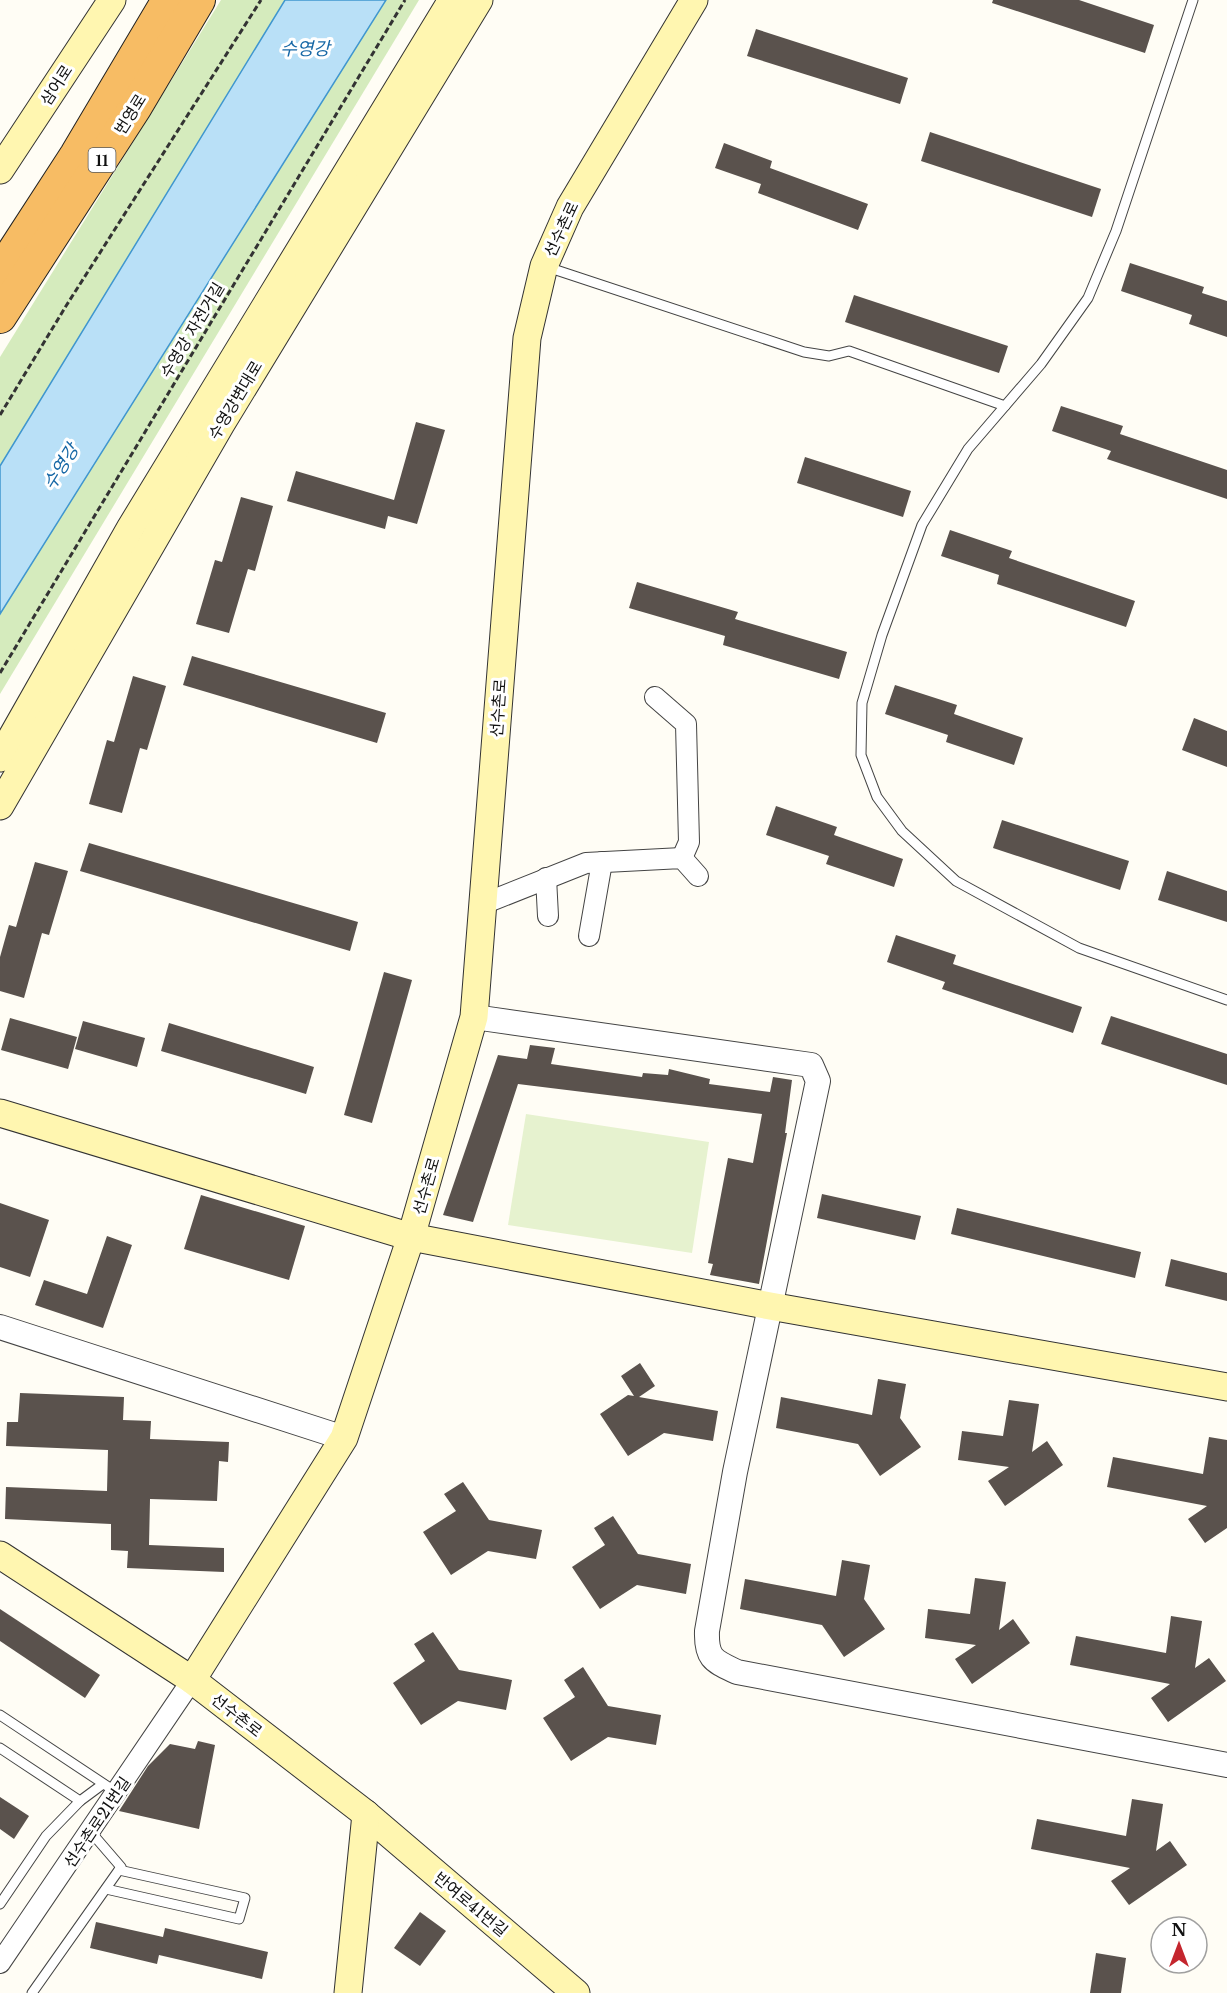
<svg xmlns="http://www.w3.org/2000/svg" width="1227" height="1993" font-family="'Libre Baskerville','Noto Sans KR',serif">
	<rect width="100%" height="100%" fill="#fffdf5"/>
	<path fill="#d5ebbd" d="M221,0h198l-419,694v-337z"/>
	<path fill="#e6f2cf" d="M526,1114l183,28 -17,111 -184,-28z"/>
	<path fill="#b9e0f7" stroke="#3f96cf" stroke-width="1.5" d="M285,0h101l-386,614v-148z"/>
	<g fill="#5a524d">
		<path d="M993,0h86l75,25 -9,28 -153,-50z"/>
		<path d="M756,29l152,49 -8,26 -153,-48z"/>
		<path d="M930,132l171,57 -9,28 -171,-56z"/>
		<path d="M724,143l48,18 -2,7 98,36 -10,26 -100,-37 3,-9 -46,-16z"/>
		<path d="M1130,263l74,24 -2,6 25,8v36l-38,-13 3,-9 -71,-24z"/>
		<path d="M854,295l154,51 -9,27 -154,-51z"/>
		<path d="M1061,406l62,20 -3,8 107,36v29l-120,-40 4,-8 -59,-20z"/>
		<path d="M416,422l29,8 -28,94 -29,-8 -3,13 -98,-28 9,-30 98,29z"/>
		<path d="M805,457l106,34 -8,26 -106,-34z"/>
		<path d="M241,497l32,9 -18,65 -7,-2 -19,64 -33,-9 19,-64 7,2z"/>
		<path d="M950,530l62,21 -3,7 126,43 -9,26 -129,-43 2,-9 -58,-19z"/>
		<path d="M637,582l101,30 -3,7 112,33 -8,27 -116,-34 2,-9 -96,-28z"/>
		<path d="M192,656l194,57 -9,30 -194,-58z"/>
		<path d="M133,676l33,10 -19,64 -7,-2 -18,65 -33,-9 18,-64 7,2z"/>
		<path d="M895,685l62,20 -3,9 69,24 -9,27 -68,-23 2,-7 -63,-21z"/>
		<path d="M1194,718l33,13v36l-45,-17z"/>
		<path d="M776,806l61,21 -3,8 69,24 -9,28 -68,-23 3,-8 -63,-21z"/>
		<path d="M1002,820l127,41 -9,29 -127,-42z"/>
		<path d="M89,843l269,79 -8,29 -270,-80z"/>
		<path d="M35,862l33,9 -19,64 -7,-2 -18,65 -24,-7v-34l9,-32 7,2z"/>
		<path d="M1167,871l60,20v31l-69,-22z"/>
		<path d="M896,935l60,20 -3,9 129,43 -9,26 -131,-44 3,-7 -58,-20z"/>
		<path d="M384,972l28,8 -40,143 -28,-8z"/>
		<path d="M1111,1016l116,38v31l-126,-41z"/>
		<path d="M10,1018l67,19 -9,32 -67,-19z"/>
		<path d="M83,1021l62,17 -8,29 -62,-18z"/>
		<path d="M169,1023l145,44 -8,27 -145,-43z"/>
		<path d="M530,1045l25,3 -4,16 91,13 1,-4 25,2 1,-6 41,10 -1,5 61,8 3,-15 19,3 -7,53h2l-28,151 -49,-9 3,-11 -5,-1 20,-105 25,5 9,-49 -244,-30 -45,138 -30,-7 55,-160 29,4z"/>
		<path d="M822,1194l99,22 -6,24 -98,-22z"/>
		<path d="M201,1195l104,31 -16,54 -105,-31z"/>
		<path d="M0,1203l49,17 -19,57 -30,-10z"/>
		<path d="M957,1208l184,44 -6,26 -184,-44z"/>
		<path d="M107,1236l25,9 -29,83 -68,-23 9,-25 43,14z"/>
		<path d="M1171,1259l56,14v28l-62,-15z"/>
		<path d="M640,1363l15,23 -16,11 79,14 -5,30 -49,-8 -36,23 -28,-42 28,-19 6,1 -13,-20z"/>
		<path d="M878,1379l28,5 -6,34 21,29 -41,29 -22,-32 -82,-16 5,-31 91,18z"/>
		<path d="M20,1393l104,4 -1,23 28,1 -1,18 79,3 -1,20 -9,-1 -2,40 -67,-2 -1,46 75,3v24l-97,-4 1,-17 -17,-1v-26l-106,-5 1,-32 101,4 1,-41 -102,-4 1,-24h11z"/>
		<path d="M1009,1400l30,4 -7,48 15,-11 16,24 -58,41 -17,-25 21,-14 -51,-7 4,-29 41,5z"/>
		<path d="M1209,1437l18,3v88l-22,15 -17,-24 19,-13 -100,-19 6,-30 90,17z"/>
		<path d="M463,1482l26,38 53,10 -6,29 -48,-8 -37,24 -28,-43 33,-21 -12,-17z"/>
		<path d="M613,1516l25,38 53,10 -5,30 -49,-9 -37,24 -28,-42 33,-22 -11,-17z"/>
		<path d="M842,1560l28,5 -6,34 21,30 -41,28 -22,-32 -82,-16 5,-30 91,17z"/>
		<path d="M975,1578l31,4 -7,48 14,-11 17,24 -58,41 -17,-25 21,-14 -51,-7 3,-29 42,5z"/>
		<path d="M0,1609l100,66 -15,23 -85,-57z"/>
		<path d="M1171,1616l31,5 -7,47 14,-10 17,23 -58,41 -17,-24 19,-14 -100,-19 6,-29 90,17z"/>
		<path d="M433,1632l26,38 53,10 -6,30 -48,-9 -37,24 -28,-42 32,-22 -11,-17z"/>
		<path d="M583,1667l25,39 53,9 -5,30 -48,-8 -37,24 -28,-43 32,-21 -11,-17z"/>
		<path d="M198,1741l17,4 -16,84 -80,-18 29,-45 22,-22 25,5z"/>
		<path d="M0,1797l29,19 -15,23 -14,-10z"/>
		<path d="M1132,1799l31,5 -7,47 14,-10 17,24 -58,40 -18,-24 19,-13 -99,-19 6,-30 89,17z"/>
		<path d="M420,1912l26,19 -26,35 -26,-18z"/>
		<path d="M96,1922l67,15 2,-9 103,24 -6,27 -103,-24 -2,9 -67,-16z"/>
		<path d="M1096,1953l30,5 -5,35h-31z"/>
	</g>
	<g fill="none" stroke-linecap="round" stroke-linejoin="round">
		<g stroke="#444" stroke-width="11">
			<g id="service">
				<path d="M1193,0l-77,231 -28,67 -47,66 -73,85 -46,76 -40,110 -20,68 -1,52 16,42 25,34 54,50 123,67 148,52"/>
				<path d="M547,267l257,85 25,4 20,-5 156,55"/>
				<path d="M0,1715l116,77"/>
				<path d="M0,1748l80,53 23,-17"/>
				<path d="M106,1889l133,30 6,-21 -126,-28"/>
				<path d="M0,1904l46,-68 34,-35"/>
				<path d="M32,1993l89,-126 -31,-36"/>
			</g>
		</g>
		<g stroke="#444" stroke-width="22">
			<g id="minor">
				<path d="M655,697l31,27 3,118 -7,16"/>
				<path d="M546,878l2,38"/>
				<path d="M483,904l103,-41 96,-5 16,18"/>
				<path d="M589,936l13,-74"/>
				<path d="M0,1963l192,-283"/>
			</g>
		</g>
		<g stroke="#444" stroke-width="26">
			<g id="tertiary">
				<path d="M474,1017l337,48 7,16 -83,391 -28,159c-1,28 7,30 30,41l490,93"/>
				<path d="M0,1327l344,111"/>
			</g>
		</g>
		<g stroke="#333" stroke-width="29">
			<g id="secondary">
				<path d="M0,170l112,-170"/>
				<path d="M0,758l131,-231 321,-527"/>
				<path d="M0,806l221,-382 258,-424"/>
				<path d="M0,1113l411,124 359,69 457,81"/>
				<path d="M0,1555l192,125 174,134 210,179"/>
				<path d="M192,1680l152,-242 67,-201 63,-220 53,-679 17,-72 26,-59 124,-207"/>
				<path d="M348,1993l18,-179"/>
			</g>
		</g>
		<g stroke="#222" stroke-width="34">
			<g id="trunk">
				<path d="M0,272l76,-117 92,-155"/>
				<path d="M0,317l135,-209 64,-108"/>
			</g>
		</g>
		<g stroke="#333" stroke-width="3" stroke-dasharray="6 3" stroke-linecap="butt">
			<path d="M0,415l66,-109 195,-306"/>
			<path d="M0,673l405,-673"/>
		</g>
		<use href="#service" stroke="#fff" stroke-width="9"/>
		<use href="#minor" stroke="#fff" stroke-width="20"/>
		<use href="#tertiary" stroke="#fff" stroke-width="24"/>
		<use href="#secondary" stroke="#fff6b0" stroke-width="27"/>
		<use href="#trunk" stroke="#f7bc64" stroke-width="32"/>
	</g>
	<g text-anchor="middle" dominant-baseline="central" stroke-width="6" stroke-linejoin="round" paint-order="stroke">
		<rect fill="#fff" stroke="#585858" stroke-width="1.5" x="88.5" y="148" width="27" height="24" rx="4.5"/>
		<g font-size="15" font-weight="bold" fill="#111">
			<text x="102" y="160">11</text>
		</g>
		<g font-size="16" fill="#111" stroke="#fff">
			<text transform="translate(56 85) rotate(-57)">삼어로</text>
			<text transform="translate(130 114) rotate(-58)">번영로</text>
			<text transform="translate(561 229) rotate(-65)">선수촌로</text>
			<text transform="translate(192 330) rotate(-59)">수영강 자전거길</text>
			<text transform="translate(235 400) rotate(-59)">수영강변대로</text>
			<text transform="translate(498 708) rotate(-86)">선수촌로</text>
			<text transform="translate(426 1186) rotate(-74)">선수촌로</text>
			<text transform="translate(237 1715) rotate(38)">선수촌로</text>
			<text transform="translate(97 1822) rotate(-56)">선수촌로21번길</text>
			<text transform="translate(471 1904) rotate(40)">반여로41번길</text>
		</g>
		<g font-size="18" font-style="italic" fill="#1768a6" stroke="#fff">
			<text x="305" y="49">수영강</text>
			<text transform="translate(61 467) rotate(-58)">수영강</text>
		</g>
	</g>
	<g transform="translate(1179 1945)"><circle r="28" fill="#ffffff" stroke="#a0a0a0" stroke-width="1.5"/>
	<path d="M0-4.5L10 22L0 15L-10 22Z" fill="#c4262e"/>
	<text y="-9" font-size="16" font-weight="bold" text-anchor="middle" fill="#111111">N</text>
	</g>
</svg>
